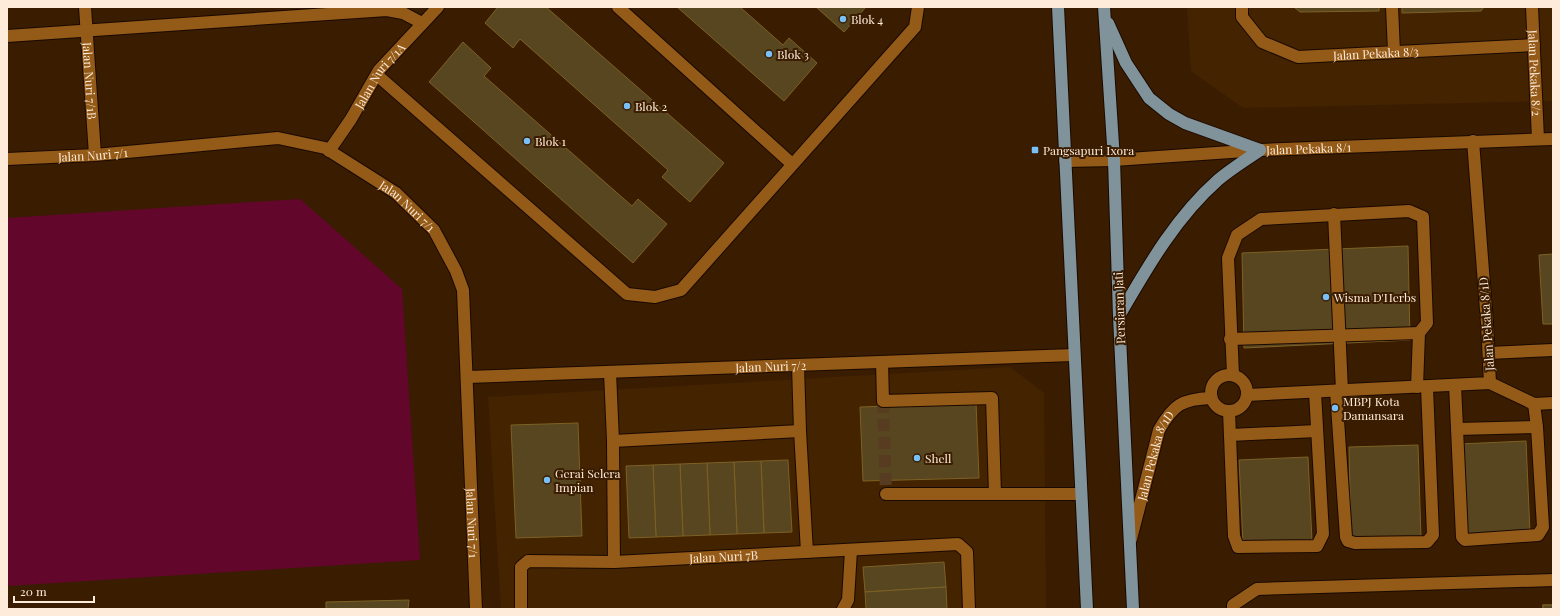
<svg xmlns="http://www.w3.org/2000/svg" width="1560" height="616" font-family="'Playfair Display',serif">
	<rect width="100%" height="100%" fill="#3a1d00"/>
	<g fill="#442300">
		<path d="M1187,7h366v94l-310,7 -52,-37z"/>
		<path d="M1010,367l34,26 2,216h-545l-13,-212z"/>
	</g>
	<path fill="#63062c" d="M300,199l102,90 18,271 -413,26v-368z"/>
	<g fill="#584620" stroke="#7d6124">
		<path d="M498,7h48l178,156 -34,39 -28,-25 6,-7 -148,-131 -7,9 -28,-25z"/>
		<path d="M677,7h63l43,38 6,-7 28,25 -33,38z"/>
		<path d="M816,7h50l-22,25z"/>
		<path d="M1294,7h85v4l-79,1z"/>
		<path d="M1402,7h82l-3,4 -79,2z"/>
		<path d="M463,42l28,26 -7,8 148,130 6,-7 29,25 -34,39 -204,-181z"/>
		<path d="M1408,246l2,94 -166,8 -2,-95z"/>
		<path d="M1553,254v70h-10l-4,-69z"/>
		<path d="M976,403l3,75 -116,3 -3,-74z"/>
		<path d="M578,423l4,113 -66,2 -5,-113z"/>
		<path d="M1526,441l4,92 -66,3 -4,-92z"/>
		<path d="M1418,445l3,93 -70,2 -2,-93z"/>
		<path d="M1308,457l4,84 -69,3 -4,-84z"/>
		<path d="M788,460l4,72 -28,1 -3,-72z"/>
		<path d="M761,461l3,72 -27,1 -3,-72z"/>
		<path d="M734,462l3,72 -27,1 -3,-72z"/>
		<path d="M707,463l3,72 -27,1 -3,-72z"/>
		<path d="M680,464l3,72 -27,1 -3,-72z"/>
		<path d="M653,465l3,72 -27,1 -3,-72z"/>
		<path d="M944,562l2,25 -81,5 -2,-25z"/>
		<path d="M946,587l1,22h-81l-1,-17z"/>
		<path d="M409,600l-1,9h-82v-7z"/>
		<rect x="1543" y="605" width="10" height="4"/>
		<rect x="1543" y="605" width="10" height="4"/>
	</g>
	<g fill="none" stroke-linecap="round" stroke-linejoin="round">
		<path stroke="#583c21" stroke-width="12" stroke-dasharray="12 6" stroke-linecap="butt" d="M883,401l3,93"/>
		<g stroke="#1a0900" stroke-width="14">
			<g id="minor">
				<path id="s1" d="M85,7l10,148"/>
				<path d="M618,7l174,157"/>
				<path id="s2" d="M1242,7v10l20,25 36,15 236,-12"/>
				<path d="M1392,7l2,45"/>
				<path id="s3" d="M1532,7l6,132"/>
				<path d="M7,36l380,-26 16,3 19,10"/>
				<path d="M377,75l250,219 28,3 26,-7 234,-263 3,-20"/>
				<path id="s4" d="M329,151l22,-32 28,-49 59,-63"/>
				<path id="s5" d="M7,159l88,-4 183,-17 47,10 71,45 38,37 22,41 7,19 13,319"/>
				<path id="s6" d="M1065,161l49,-1 146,-10 293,-11"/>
				<path d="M1334,214l8,177h-6l10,146 2,4 7,2 72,-1 6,-7 -6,-148"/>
				<path d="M1230,339l189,-6"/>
				<path d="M1489,353l64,-3"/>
				<path d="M882,362l1,39 109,-3 3,96"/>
				<path d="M798,365l2,66 7,121"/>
				<path d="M610,372l3,69 1,121"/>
				<circle cx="1229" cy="393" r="18"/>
				<path d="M1233,375l-5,-117 9,-23 24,-16 148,-8 14,6 4,106 -8,10 -2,54"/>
				<path id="s7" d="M468,377l606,-22"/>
				<path d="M1490,383l44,21 19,-1"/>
				<path d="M1455,385l7,152 3,3 73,-5 5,-8 -6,-100 -3,-23"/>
				<path d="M1247,395l243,-12 -3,-60 -14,-182"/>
				<path d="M1229,411l5,125 4,11 79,-1 6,-12 -8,-142"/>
				<path d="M1457,429l80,-2"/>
				<path d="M1230,435l87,-4"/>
				<path d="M613,441l187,-10"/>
				<path d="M886,494h195"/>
				<path id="s8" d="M1131,539l28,-109c14,-25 23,-31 52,-32"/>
				<path id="s9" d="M521,609v-42l7,-6 86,1 344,-18 9,8 2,57"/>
				<path d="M843,609l5,-9 3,-50"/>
				<path d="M1233,609v-4l24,-16 296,-9"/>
			</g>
		</g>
		<g stroke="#1a0900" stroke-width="14">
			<g id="major">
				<path d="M1058,7l29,602"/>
				<path d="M1104,7l10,153 5,156 14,293"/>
				<path d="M1108,23l18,40 23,35 20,16 16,9 75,27"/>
				<path d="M1119,316c28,-48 56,-98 99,-136 13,-11 28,-20 42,-30"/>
			</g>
		</g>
		<use href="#minor" stroke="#935a18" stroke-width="12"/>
		<use href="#major" stroke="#80939a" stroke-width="12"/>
	</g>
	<g fill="#79bff8" stroke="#3a1d00" stroke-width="1.5">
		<circle cx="843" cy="19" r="4"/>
		<circle cx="769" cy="54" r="4"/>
		<circle cx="627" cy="106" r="4"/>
		<circle cx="527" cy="141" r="4"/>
		<rect x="1031" y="146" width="8" height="8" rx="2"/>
		<circle cx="1326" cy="297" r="4"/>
		<circle cx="1335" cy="408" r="4"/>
		<circle cx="917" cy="458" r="4"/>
		<circle cx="547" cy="480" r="4"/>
	</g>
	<g text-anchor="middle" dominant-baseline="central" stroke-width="4" stroke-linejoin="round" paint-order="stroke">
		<g font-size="12" fill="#ffebd9" stroke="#3a1d00" text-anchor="start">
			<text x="851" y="19">Blok 4</text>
			<text x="777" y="54">Blok 3</text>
			<text x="635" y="106">Blok 2</text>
			<text x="535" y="141">Blok 1</text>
			<text x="1043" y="150">Pangsapuri Ixora</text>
			<text x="1334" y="297">Wisma D'Herbs</text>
			<text x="1343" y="401">MBPJ Kota<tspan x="1343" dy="14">Damansara</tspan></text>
			<text x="925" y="458">Shell</text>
			<text x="555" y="473">Gerai Selera<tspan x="555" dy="14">Impian</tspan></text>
		</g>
		<g font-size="12" fill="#ffebd9" stroke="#3a1d00">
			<text stroke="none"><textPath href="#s2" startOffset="159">Jalan Pekaka 8/3</textPath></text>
			<text stroke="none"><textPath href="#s3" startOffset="66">Jalan Pekaka 8/2</textPath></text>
			<text stroke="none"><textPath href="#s4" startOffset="91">Jalan Nuri 7/1A</textPath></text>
			<text stroke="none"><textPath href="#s1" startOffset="74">Jalan Nuri 7/1B</textPath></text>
			<text stroke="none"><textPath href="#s6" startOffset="244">Jalan Pekaka 8/1</textPath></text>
			<text stroke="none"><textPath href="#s5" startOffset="86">Jalan Nuri 7/1</textPath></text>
			<text stroke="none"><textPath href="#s5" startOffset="421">Jalan Nuri 7/1</textPath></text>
			<text transform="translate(1119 308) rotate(-92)">Persiaran Jati</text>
			<text transform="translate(1486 324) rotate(-94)">Jalan Pekaka 8/1D</text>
			<text stroke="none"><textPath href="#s7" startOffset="303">Jalan Nuri 7/2</textPath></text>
			<text stroke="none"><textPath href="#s8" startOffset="87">Jalan Pekaka 8/1D</textPath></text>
			<text stroke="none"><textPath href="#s5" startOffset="757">Jalan Nuri 7/1</textPath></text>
			<text stroke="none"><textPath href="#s9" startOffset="247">Jalan Nuri 7B</textPath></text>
		</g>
	</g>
	<rect width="1560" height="616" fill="none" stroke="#ffebd9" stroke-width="16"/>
	<path d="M14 596v6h80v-6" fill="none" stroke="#ffebd9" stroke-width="2"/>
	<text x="20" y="596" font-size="12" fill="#ffebd9" stroke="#3a1d00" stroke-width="3" paint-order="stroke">20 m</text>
</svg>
